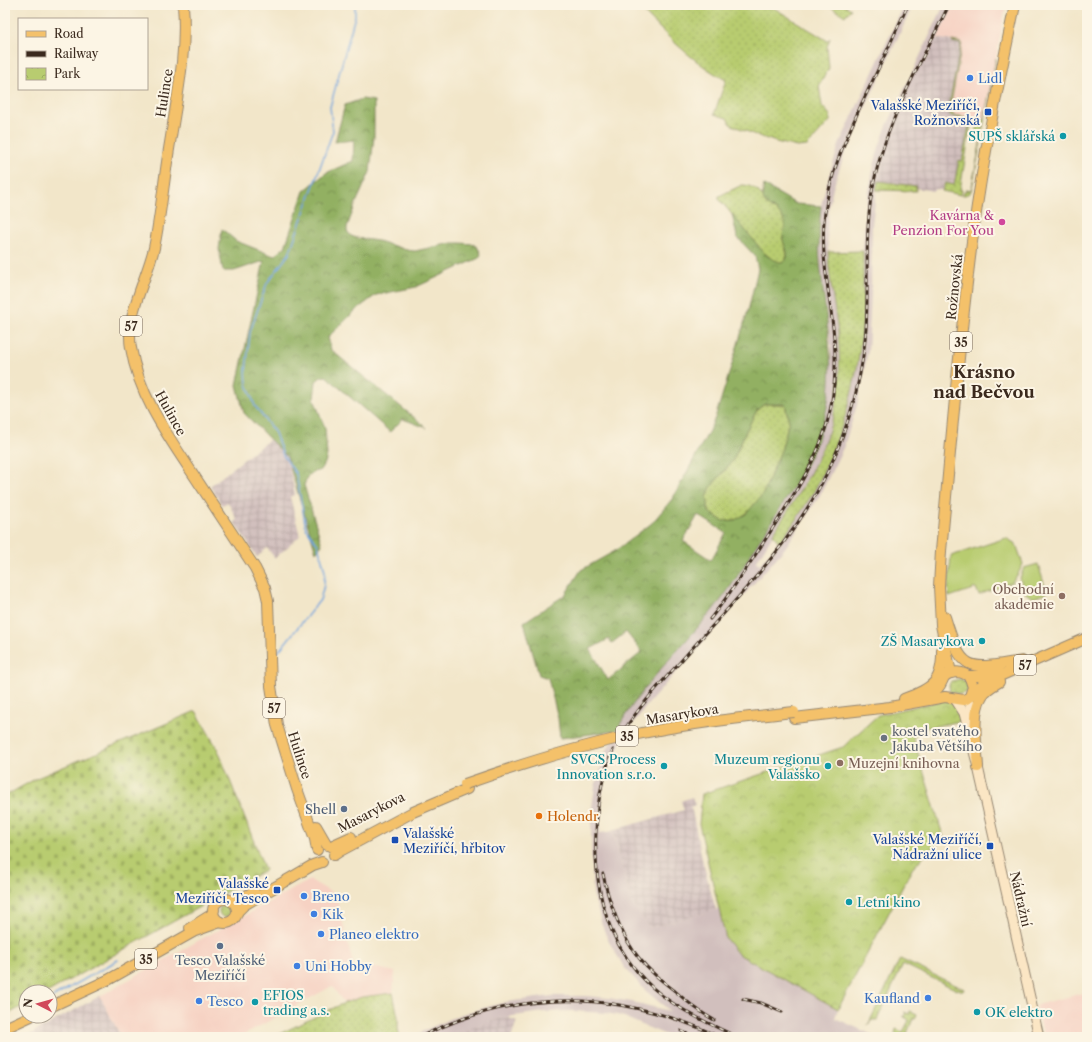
<svg xmlns="http://www.w3.org/2000/svg" width="1092" height="1042" font-family="'Libre Caslon Text',serif">
	<defs>
		<pattern id="industrial-grid" width="8" height="8" patternUnits="userSpaceOnUse"><rect width="8" height="8" fill="#d1bfbd"/><path d="M0 4h8M4 0v8" fill="none" stroke="#b4a4a2"/></pattern>
		<pattern id="grass-dots" width="8" height="8" patternUnits="userSpaceOnUse"><rect width="8" height="8" fill="#b8cc70"/><path d="M2 2h.1M6 6h.1" fill="none" stroke="#9faf61" stroke-width="1.8" stroke-linecap="round"/></pattern>
		<pattern id="forest-crowns" width="20" height="18" patternUnits="userSpaceOnUse"><rect width="20" height="18" fill="#92b062"/><path d="M2 6a3 3 0 1 1 6 0M12 15a3 3 0 1 1 6 0" fill="none" stroke="#788f50"/></pattern>
		<pattern id="cemetery-stones" width="16" height="16" patternUnits="userSpaceOnUse"><rect width="16" height="16" fill="#b8cc70"/><path d="M2 7V4a2 2 0 0 1 4 0v3zM10 15v-3a2 2 0 0 1 4 0v3z" fill="#9faf61"/></pattern>
		<pattern id="park-crowns" width="20" height="18" patternUnits="userSpaceOnUse"><rect width="20" height="18" fill="#b8cc70"/><path d="M2 6a3 3 0 1 1 6 0M12 15a3 3 0 1 1 6 0" fill="none" stroke="#9faf61"/></pattern>
	</defs>
	<rect width="100%" height="100%" fill="#fcf5e5"/>
	<filter id="ink" filterUnits="userSpaceOnUse"><feTurbulence type="fractalNoise" baseFrequency=".025" numOctaves="2"/><feDisplacementMap in="SourceGraphic" scale="8" xChannelSelector="R" yChannelSelector="G"/><feConvolveMatrix kernelMatrix="1 2 1 2 8 2 1 2 1" color-interpolation-filters="sRGB"/></filter>
	<filter id="wash" filterUnits="userSpaceOnUse"><feTurbulence type="fractalNoise" baseFrequency=".012" numOctaves="4" result="noise"/><feDisplacementMap in="SourceGraphic" scale="16" xChannelSelector="R" yChannelSelector="G"/><feGaussianBlur stdDeviation="0.9" result="paint"/><feColorMatrix in="noise" values="0 0 0 0 0 0 0 0 0 0 0 0 0 0 0 0 0 1.4 0 .05"/><feComposite in="paint" operator="in"/></filter>
	<g filter="url(#wash)">
		<rect width="100%" height="100%" fill="#f2e6c9"/>
		<g fill="#f6d2c3">
			<path d="M953,5h53l-22,115 -31,-5 -4,-6 13,-66 -25,-5z"/>
			<path d="M310,880l26,15 18,73 14,-2 27,6 -2,21 -31,4 -18,6 -12,-17 -92,51h-119l-21,-41 96,-54z"/>
			<path d="M1087,992v45h-43l-8,-32z"/>
		</g>
		<g fill="url(#industrial-grid)">
			<path d="M937,38l25,5 -12,66 3,6 19,3 -12,62 -7,9 -11,1 -6,-1 -3,2 -55,-10 8,-30 7,-20z"/>
			<path d="M270,439l17,18 8,37 -5,3 10,39 -25,22 -8,-10 -10,9 -23,-35 3,-2 -9,-18 -6,3 -12,-19z"/>
			<path d="M692,797l3,8 -5,2 2,4 11,52 13,47 -67,18 -18,-27 -18,-71 71,-20 -3,-9z"/>
			<path d="M100,996l21,41h-96z"/>
			<path d="M506,1017l11,4 -6,16h-63l36,-14z"/>
		</g>
		<path fill="#d1bfbd" d="M904,5h9l-66,142 -14,41 -4,19 -2,22 2,42 8,54 2,32 -1,32 -6,33 -5,16 -13,30 -58,94 4,2 19,-21 18,-25 16,-25 23,-50 13,-40 11,-53 2,-20 1,-79 3,-45 7,-36 6,-23 7,-19 58,-123h9l-60,126 -13,41 -4,20 -4,33 -1,69 -3,57 -11,54 -13,41 -25,51 -34,51 -136,155 -25,32 -13,27 -7,23 -3,18 -1,30 13,-2 18,70 18,27 70,-19 2,9 26,41 91,50 -3,9 42,19h-206l-43,-18 -1,-1 -9,-3 -13,-2 -33,-2 -28,1 -38,5 -22,6 -36,14h-37l23,-11 28,-12 21,-6 23,-6 46,-6h34l23,2 23,4 38,9 -24,-20 -22,-24 -16,-27 -6,-15 -9,-32 -1,-18 -1,-61 4,-27 10,-33 21,-41 15,-20 89,-108 67,-103 17,-32 10,-30 4,-17 3,-30v-28l-10,-73 -2,-43 2,-23 5,-20 13,-41z"/>
		<g fill="url(#grass-dots)" stroke="#7a7b47">
			<path d="M637,5h132l59,36 2,-3 -3,9 2,21 -10,18 3,20 8,9v6l-20,22 -3,3 -10,1 -21,-5 -23,-8 -23,-10 -3,-6 -13,-4 12,-34c-33,-17 -63,-48 -89,-75z"/>
			<path d="M828,5h16l7,4 -6,7z"/>
			<path d="M952,41l10,2 -12,66 3,6 19,3 -12,72h2l-1,5 -19,-4 3,-8 9,2 5,-25 3,1 8,-41 -19,-4 -3,-6 13,-66 -9,-2z"/>
			<path d="M996,58l-24,130c-1,4 -4,7 -9,7l1,-4h3v-2l4,1 11,-54 -6,-2 3,-15 5,1z"/>
			<path d="M878,181l38,5v5l-40,-1z"/>
			<path d="M742,185c12,0 20,8 24,19l12,8 6,8 1,4 -2,15 4,16 -2,6 -3,2 -10,-4 -8,-6 -45,-54v-3z"/>
			<path d="M863,251c0,26 1,53 -1,79 -5,57 -22,113 -49,163 -10,17 -22,34 -34,50l-6,-9c41,-64 71,-108 66,-188 -2,-32 -10,-63 -11,-94z"/>
			<path d="M764,404h21l4,17 -7,27 -19,46 -17,20 -11,6 -12,1 -14,-9 -2,-15 4,-10 22,-27 13,-29 11,-21z"/>
			<path d="M961,679l8,5 -2,8 -6,2 -11,-2 -1,-7 2,-4z"/>
			<circle cx="225" cy="911" r="6"/>
			<path d="M900,959l64,30 -1,2 -5,-2 -1,1 -54,-26 -26,56h-5l-4,5z"/>
			<path d="M393,993l5,24v12l2,8h-127l71,-34 18,-6z"/>
			<path d="M910,1011l7,3 -2,5h-2l-6,14 3,2v2h-13l-2,-4 1,-4 7,3 6,-12 -6,-4 2,1 1,-3 -2,-2 5,2z"/>
		</g>
		<g fill="url(#forest-crowns)" stroke="#666d40" fill-rule="evenodd">
			<path d="M362,99l12,2v36l-4,35 -14,31 -9,24v4l4,5 6,2 21,3 29,9 8,1 37,-8h8l13,1 5,4 3,6 -2,4 -63,29 -40,8 -20,15 -28,27 3,13 96,78 -24,-9 -13,13 -64,-56 -5,1 -5,4 -2,18 11,29 2,27 -2,8 -6,8 -6,1 -5,4 -4,9 18,60 -6,7 -29,-95 -43,-44 -7,-28 27,-124 -30,10h-11l-4,-22 3,-20 14,12 38,15 11,-9 19,-56 22,-18 27,-12 1,-21 -19,2 10,-37z"/>
			<path d="M764,185l32,19 25,2c-2,22 -3,44 0,66 4,44 14,85 7,129 -8,52 -40,94 -67,137 -16,25 -30,51 -49,73 -33,39 -71,75 -96,120l-56,7 -2,-20 -10,-40 -9,-3 -15,-53 41,-27 16,-25 34,-19 37,-28 21,-25 36,-67 6,-13 14,-44 20,-67 9,-38 -3,-13 -18,-19 -5,-23 32,39 8,6 10,4c3,-2 5,-4 5,-8 1,-4 -3,-10 -4,-15 -1,-7 4,-14 0,-21 -8,-16 -25,-8 -19,-34zM764,404h21l4,17 -7,27 -19,46 -17,20 -11,6 -12,1 -14,-9 -2,-15 4,-10 22,-27 13,-29 11,-21zM698,515l28,18 -15,27 -28,-19zM626,632l16,20 -34,28 -18,-31 19,-10 3,4z"/>
		</g>
		<path fill="url(#cemetery-stones)" stroke="#7a7b47" d="M196,711l22,39 47,120 -217,122h-22v12l-21,12v-220l32,-18z"/>
		<path fill="url(#park-crowns)" stroke="#7a7b47" d="M944,700c13,5 14,8 17,21l-36,7 -12,9 31,102 -15,11 -17,19 -74,140 -91,-50 -9,-5 -12,-15 -27,-115 3,-30 141,-47 35,-32z"/>
		<g fill="#b8cc70" stroke="#7a7b47">
			<path d="M1006,538l10,6 7,20 -5,10 -6,8 -33,13 -3,-7 -27,9 -1,-9 3,-32z"/>
			<path d="M1038,564l9,29 -14,5 -9,-6 -4,-14 4,-10z"/>
		</g>
		<g fill="none" stroke-linecap="round" stroke-linejoin="round">
			<g stroke="#72a5de" stroke-width="1.5">
				<path d="M278,652l42,-52 4,-15 1,-14 -7,-26 -12,-17 -10,-54 -13,-19 -8,-22 -20,-27 -8,-22 -1,-13 4,-39 17,-49 22,-29 44,-123 -3,-24 25,-91v-11"/>
				<path d="M50,999l68,-39"/>
			</g>
		</g>
	</g>
	<g filter="url(#ink)">
		<g fill="none" stroke-linecap="round" stroke-linejoin="round">
			<g stroke="#968874" stroke-width="11">
				<g id="secondary">
					<path d="M969,698l3,26"/>
					<path d="M955,699l9,14 14,54 61,270"/>
				</g>
			</g>
			<g stroke="#968874" stroke-width="12">
				<g id="primary">
					<path d="M183,5c4,47 -6,92 -13,138 -6,35 -9,71 -16,105 -7,31 -29,68 -23,100 8,49 39,91 66,132 19,29 39,59 58,88l10,20 3,13 3,85 6,39 20,64 18,50 2,11"/>
					<path d="M945,617c17,56 22,53 77,44"/>
					<path d="M951,673l-10,-48 -2,-39 2,-35c10,-105 18,-212 32,-317 10,-76 26,-153 42,-229"/>
					<path d="M969,676h10l19,-7"/>
					<path d="M921,696c6,-1 12,-3 17,-8 3,-3 4,-7 6,-11 7,-7 20,-6 26,1l3,9 -3,9"/>
					<path d="M904,699c27,-10 39,-16 38,-49"/>
					<path d="M794,718l96,-11 55,-10 19,3 10,-5 5,-8 7,-5 101,-44"/>
					<path d="M978,767c-1,-20 -7,-54 4,-71 4,-7 10,-10 17,-14"/>
					<path d="M316,826l11,19"/>
					<path d="M331,846l20,-9"/>
					<path d="M334,855l6,-4 73,-39 54,-23"/>
					<circle cx="225" cy="911" r="12"/>
					<path d="M231,901h4l19,-9"/>
					<path d="M237,912l7,-7 69,-40 9,-3"/>
					<path d="M190,928l21,-13 3,-5"/>
					<path d="M50,1007l58,-27 87,-49 25,-9"/>
					<path d="M5,1028l26,-12"/>
				</g>
			</g>
			<use href="#secondary" stroke="#fbe6c4" stroke-width="9"/>
			<use href="#primary" stroke="#f4c16b" stroke-width="10"/>
			<g stroke="#3b2a1e" stroke-width="3">
				<g id="rail">
					<path d="M710,619c22,-27 40,-56 59,-85 39,-62 68,-102 66,-179 -1,-50 -18,-99 -9,-149 5,-36 21,-69 35,-101 16,-33 32,-67 47,-100"/>
					<path d="M621,735c17,-27 38,-50 60,-74 57,-65 122,-127 155,-208 16,-39 27,-82 30,-124 3,-46 -2,-92 6,-137 11,-65 48,-128 77,-187"/>
					<path d="M613,750c-21,49 -23,121 -5,171 9,25 25,49 45,67 25,22 55,35 84,49"/>
					<path d="M603,874c5,26 19,64 36,84 10,13 23,23 36,33 12,11 25,21 39,29"/>
					<path d="M743,999l18,4 21,9"/>
					<path d="M681,1031l13,6"/>
					<path d="M420,1037c100,-50 200,-47 300,0"/>
				</g>
			</g>
			<use href="#rail" stroke="#fcf5e5" stroke-width="1.5" stroke-dasharray="4.5" stroke-linecap="butt"/>
			<g stroke="#968874" stroke-width="12" stroke-linecap="butt">
				<path id="primary-bridge" d="M465,784c54,-19 108,-36 163,-48 55,-12 110,-18 166,-24"/>
			</g>
			<use href="#primary-bridge" stroke="#f4c16b" stroke-width="10"/>
		</g>
	</g>
	<g fill="#3f7fe0" stroke="#fcf5e5" stroke-width="1.5">
		<circle cx="970" cy="78" r="4"/>
		<circle cx="304" cy="896" r="4"/>
		<circle cx="314" cy="914" r="4"/>
		<circle cx="321" cy="934" r="4"/>
		<circle cx="297" cy="966" r="4"/>
		<circle cx="928" cy="998" r="4"/>
		<circle cx="199" cy="1001" r="4"/>
	</g>
	<g fill="#1a4fb4" stroke="#fcf5e5" stroke-width="1.5">
		<rect x="984" y="108" width="8" height="8" rx="2"/>
		<rect x="391" y="836" width="8" height="8" rx="2"/>
		<rect x="986" y="842" width="8" height="8" rx="2"/>
		<rect x="273" y="886" width="8" height="8" rx="2"/>
	</g>
	<g fill="#0f9aa8" stroke="#fcf5e5" stroke-width="1.5">
		<circle cx="1063" cy="136" r="4"/>
		<circle cx="982" cy="641" r="4"/>
		<circle cx="664" cy="766" r="4"/>
		<circle cx="828" cy="766" r="4"/>
		<circle cx="849" cy="902" r="4"/>
		<circle cx="255" cy="1002" r="4"/>
		<circle cx="977" cy="1012" r="4"/>
	</g>
	<circle fill="#d1479c" stroke="#fcf5e5" stroke-width="1.5" cx="1002" cy="222" r="4"/>
	<g fill="#8d6e63" stroke="#fcf5e5" stroke-width="1.5">
		<circle cx="1062" cy="596" r="4"/>
		<circle cx="840" cy="763" r="4"/>
	</g>
	<circle fill="#6b7280" stroke="#fcf5e5" stroke-width="1.5" cx="884" cy="738" r="4"/>
	<g fill="#5c6f8a" stroke="#fcf5e5" stroke-width="1.5">
		<circle cx="344" cy="809" r="4"/>
		<circle cx="220" cy="946" r="4"/>
	</g>
	<circle fill="#e8710a" stroke="#fcf5e5" stroke-width="1.5" cx="539" cy="816" r="4"/>
	<g text-anchor="middle" dominant-baseline="central" stroke-width="4" stroke-linejoin="round" paint-order="stroke">
		<g fill="#fcf5e5" stroke="#75675a" stroke-width="1">
			<rect x="120" y="316" width="22" height="20" rx="3"/>
			<rect x="950" y="332" width="22" height="20" rx="3"/>
			<rect x="1014" y="655" width="22" height="20" rx="3"/>
			<rect x="263" y="698" width="22" height="20" rx="3"/>
			<rect x="616" y="726" width="22" height="20" rx="3"/>
			<rect x="135" y="949" width="22" height="20" rx="3"/>
		</g>
		<g font-size="12" font-weight="bold" fill="#3b2a1e">
			<text x="131" y="326">57</text>
			<text x="961" y="342">35</text>
			<text x="1025" y="665">57</text>
			<text x="274" y="708">57</text>
			<text x="627" y="736">35</text>
			<text x="146" y="959">35</text>
		</g>
		<g font-size="13" fill="#366cbe" stroke="#fcf5e5" text-anchor="start">
			<text x="978" y="78">Lidl</text>
			<text x="312" y="896">Breno</text>
			<text x="322" y="914">Kik</text>
			<text x="329" y="934">Planeo elektro</text>
			<text x="305" y="966">Uni Hobby</text>
			<text x="920" y="998" text-anchor="end">Kaufland</text>
			<text x="207" y="1001">Tesco</text>
		</g>
		<g font-size="13" fill="#3b2a1e" stroke="#fcf5e5">
			<text transform="translate(164 93) rotate(-81)">Hulince</text>
			<text transform="translate(954 287) rotate(-84)">Rožnovská</text>
			<text transform="translate(171 413) rotate(61)">Hulince</text>
			<text transform="translate(682 714) rotate(-9)">Masarykova</text>
			<text transform="translate(300 755) rotate(72)">Hulince</text>
			<text transform="translate(371 812) rotate(-27)">Masarykova</text>
			<text transform="translate(1021 899) rotate(77)">Nádražní</text>
		</g>
		<g font-size="13" fill="#164399" stroke="#fcf5e5" text-anchor="end">
			<text x="980" y="105">Valašské Meziříčí,<tspan x="980" dy="15">Rožnovská</tspan></text>
			<text x="403" y="833" text-anchor="start">Valašské<tspan x="403" dy="15">Meziříčí, hřbitov</tspan></text>
			<text x="982" y="839">Valašské Meziříčí,<tspan x="982" dy="15">Nádražní ulice</tspan></text>
			<text x="269" y="883">Valašské<tspan x="269" dy="15">Meziříčí, Tesco</tspan></text>
		</g>
		<g font-size="13" fill="#0d838f" stroke="#fcf5e5" text-anchor="end">
			<text x="1055" y="136">SUPŠ sklářská</text>
			<text x="974" y="641">ZŠ Masarykova</text>
			<text x="656" y="759">SVCS Process<tspan x="656" dy="15">Innovation s.r.o.</tspan></text>
			<text x="820" y="759">Muzeum regionu<tspan x="820" dy="15">Valašsko</tspan></text>
			<text x="857" y="902" text-anchor="start">Letní kino</text>
			<text x="263" y="995" text-anchor="start">EFIOS<tspan x="263" dy="15">trading a.s.</tspan></text>
			<text x="985" y="1012" text-anchor="start">OK elektro</text>
		</g>
		<g font-size="13" fill="#b23c85" stroke="#fcf5e5" text-anchor="end">
			<text x="994" y="215">Kavárna &amp;<tspan x="994" dy="15">Penzion For You</tspan></text>
		</g>
		<g font-size="13" fill="#785e54" stroke="#fcf5e5" text-anchor="end">
			<text x="1054" y="589">Obchodní<tspan x="1054" dy="15">akademie</tspan></text>
			<text x="848" y="763" text-anchor="start">Muzejní knihovna</text>
		</g>
		<g font-size="13" fill="#5b616d" stroke="#fcf5e5" text-anchor="start">
			<text x="892" y="731">kostel svatého<tspan x="892" dy="15">Jakuba Většího</tspan></text>
		</g>
		<g font-size="13" fill="#4e5e75" stroke="#fcf5e5" text-anchor="end">
			<text x="336" y="809">Shell</text>
			<text x="220" y="960" text-anchor="middle">Tesco Valašské<tspan x="220" dy="15">Meziříčí</tspan></text>
		</g>
		<g font-size="13" fill="#c56008" stroke="#fcf5e5" text-anchor="start">
			<text x="547" y="816">Holendr</text>
		</g>
		<g font-size="17" font-weight="bold" fill="#3b2a1e" stroke="#fcf5e5">
			<text x="984" y="372">Krásno<tspan x="984" dy="20">nad Bečvou</tspan></text>
		</g>
	</g>
	<rect width="1092" height="1042" fill="none" stroke="#fcf5e5" stroke-width="20"/>
	<rect x="18" y="18" width="130" height="72" fill="#fcf5e5" stroke="#afa495"/>
	<rect x="26" y="31" width="20" height="6" fill="#f4c16b" stroke="#afa495"/>
	<text x="54" y="38" font-size="12" fill="#3b2a1e">Road</text>
	<rect x="26" y="51" width="20" height="6" fill="#3b2a1e" stroke="#afa495"/>
	<text x="54" y="58" font-size="12" fill="#3b2a1e">Railway</text>
	<rect x="26" y="68" width="20" height="12" fill="url(#park-crowns)" stroke="#afa495"/>
	<text x="54" y="78" font-size="12" fill="#3b2a1e">Park</text>
	<g transform="translate(38 1004) rotate(276)"><circle r="19" fill="#fcf5e5" stroke="#afa495"/>
	<path d="M0-3L7 15L0 10L-7 15Z" fill="#d1495b"/>
	<text y="-6" font-size="11" font-weight="bold" text-anchor="middle" fill="#3b2a1e">N</text>
	</g>
</svg>
